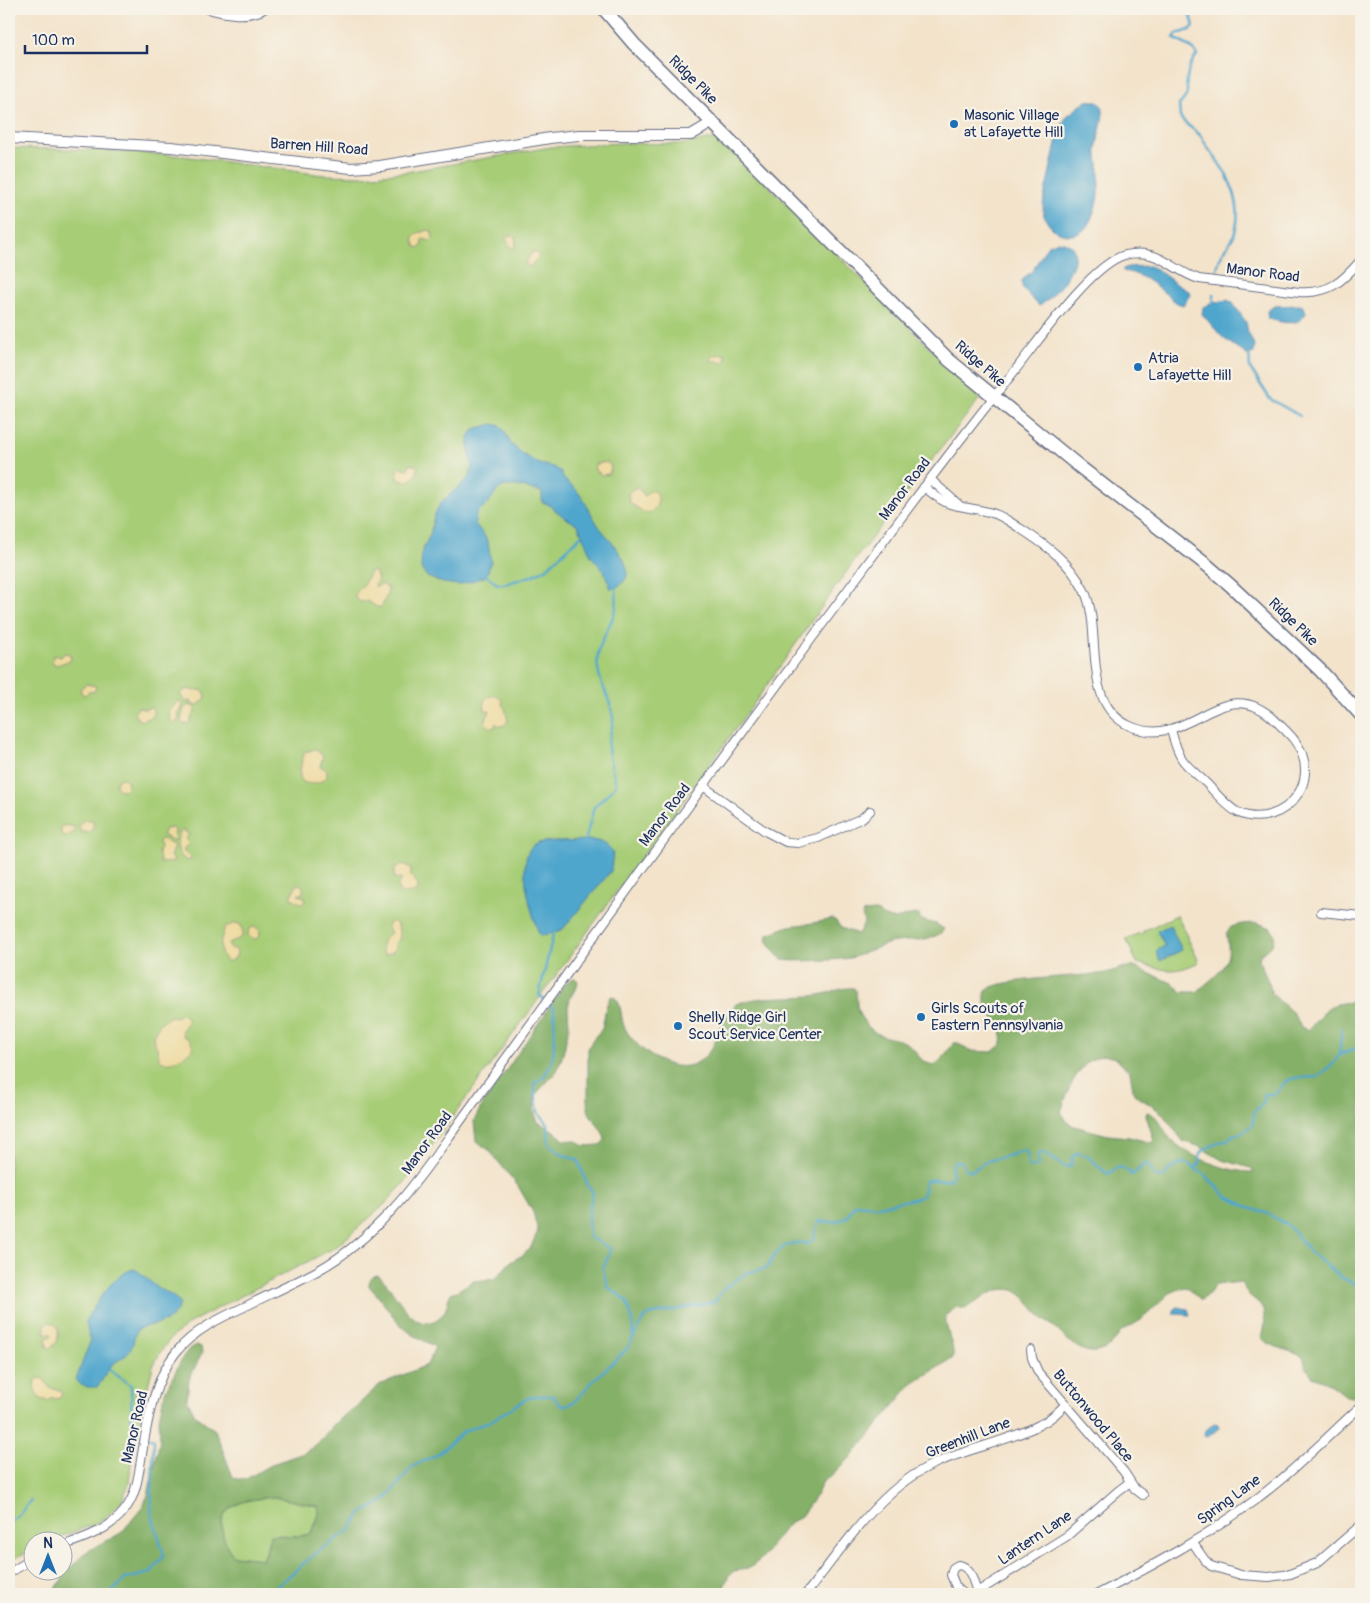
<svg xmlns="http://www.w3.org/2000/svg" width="1370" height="1603" font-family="Pangolin,sans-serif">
	<rect width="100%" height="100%" fill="#f7f3e8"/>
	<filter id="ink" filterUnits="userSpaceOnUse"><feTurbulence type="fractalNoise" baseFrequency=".02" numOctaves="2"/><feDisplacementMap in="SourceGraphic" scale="10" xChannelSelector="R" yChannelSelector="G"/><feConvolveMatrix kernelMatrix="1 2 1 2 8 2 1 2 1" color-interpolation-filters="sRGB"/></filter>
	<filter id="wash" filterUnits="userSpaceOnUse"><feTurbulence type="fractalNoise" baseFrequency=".0096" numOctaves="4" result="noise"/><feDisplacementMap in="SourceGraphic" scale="20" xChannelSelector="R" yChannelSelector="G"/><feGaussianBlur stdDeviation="1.12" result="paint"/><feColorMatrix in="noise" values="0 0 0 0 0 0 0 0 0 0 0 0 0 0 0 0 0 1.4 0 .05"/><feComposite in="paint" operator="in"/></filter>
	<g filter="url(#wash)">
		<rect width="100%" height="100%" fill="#f3e3cb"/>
		<g fill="#a7cd77" stroke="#617e6a">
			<path d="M721,138l259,260 -126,163 -99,141 -349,479 -23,25 -47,41 -145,75 -20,16 -10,13 -8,15 -20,78 -4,40 -8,18 -16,16 -15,8 -38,14h-20v9l-23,13v-1414l91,2 83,6 140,19 39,1 44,-4 145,-25 69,-4 64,1z"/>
			<path d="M1177,915l22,47c-27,13 -34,8 -62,1l-11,-24 14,-6 2,2 1,-4z"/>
			<path d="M274,1497l44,9 2,2 -1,7 -9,19 -10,2 -23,-1 -9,7 -2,11 -4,6 -28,-3c-6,-6 -8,-13 -11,-21 -8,-33 28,-36 51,-38z"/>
		</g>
		<g fill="#85b068" stroke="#507063" fill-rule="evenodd">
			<path d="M875,911c6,1 5,4 10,6 10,5 21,-2 30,-3l4,1 2,5 15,4 8,5c-6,13 -41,11 -54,14 -12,4 -25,10 -36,14 -7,3 -62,5 -70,3 -8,-3 -12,-13 -17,-20l1,-6 21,-8 25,-3 18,-4 3,1 6,8 17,6 6,-11 -2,-9 2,-2z"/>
			<path d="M1258,923l13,5 4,7 -2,9 -13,11 -1,6 10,22 3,11 21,19 8,14 7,3c22,-23 18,-28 53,-28v389l-8,6 -7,-1 -17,-13 -17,-7 -6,-9 -3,-10c-11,-7 -35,-10 -41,-19l3,-14 -2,-15 -4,-6 -10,-8 -9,-13 -24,3 -9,11 -6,4 -13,-12 -3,-1 -15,6 -29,27 -21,12c-2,7 -8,13 -15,17 -21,11 -38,-10 -52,-23 -4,-3 -9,-5 -12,-9 -7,-8 -17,-24 -28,-27 -27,-6 -40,24 -56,17l-11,8c-2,14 9,30 7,43l-41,26 -60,72 -20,20 -9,5 -6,13 -16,22 -12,7 -29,37 -12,9 -14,2 -5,4 -8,19h-672l12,-12 5,-10 20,-20 35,-19 21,-25 6,-13 12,-55 -1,-22 6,-26 18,-35 6,-8 8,-4 4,2 1,5 -2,5 -11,22 -2,20 8,16 20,15 18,47 4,2h9l26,-15 32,-11 13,-9 20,-23 20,-15 22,-21 48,-20 8,-18c-11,-7 -23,-11 -33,-21 -12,-12 -21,-28 -33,-40 0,-6 2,-9 8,-11 19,10 35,67 64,41 8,-7 5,-17 11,-24l5,-1 16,-10 21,-2 4,-3 12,-14 13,-7 7,-6 8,-18 -5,-19 -15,-26 -29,-36 -13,-9 -2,-20 6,-12 85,-125 6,-5 4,-1 3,3 -1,5 -7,12 -2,10 1,19 -6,27 -6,17 -22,24 -1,17 4,10 16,9 10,9 12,1 9,5 15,-1 5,-5c-2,-13 -14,-19 -17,-31v-60l5,-10 9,-10 4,-22 4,-10 3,-1c11,7 6,24 13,34 15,25 58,54 82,23 8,-9 10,-20 14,-31 4,-7 9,-13 14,-18 26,-10 56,-5 83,-9 12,-2 22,-8 35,-7 4,8 2,15 4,23 3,8 13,20 20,23 10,5 21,4 30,10 11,9 11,19 26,21l6,-4 14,-18h4l11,8 23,1 10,-8c4,-24 -23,-29 -16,-54 12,-11 93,-14 114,-16 11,-1 24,-9 34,-7l38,16 10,9h15c9,-9 24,-18 29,-31 10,-22 -18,-37 32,-38zM1104,1055l11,3 15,14 4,22 27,18 22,29 15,5 24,14 29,8 2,2v2c-24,1 -68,-16 -84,-35 -7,-9 -10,-22 -22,-25l-1,3 8,26 -2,2 -23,-6 -21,-2 -34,-9 -6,-3 -7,-11c7,-22 17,-52 43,-57zM274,1497l44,9c3,9 -3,20 -8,28l-10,2 -30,-1 -4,18 -4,6 -28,-3c-6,-6 -8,-13 -11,-21 -8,-33 28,-36 51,-38z"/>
		</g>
		<g fill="#eeda9e" stroke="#84847e">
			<path d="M429,230l3,2 1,7 -2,2 -8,-2 -2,2 2,4 -4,3 -4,-2 -2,-8 5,-5z"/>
			<path d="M512,235l4,3 -1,10h-4l-6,-11z"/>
			<path d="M532,252l5,1 2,4 -9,10 -4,-2v-3z"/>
			<path d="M721,354l5,1v5l-4,3 -5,-2h-6l1,-5z"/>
			<path d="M607,462l4,5 -2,7 -7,1 -7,-5 -1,-3 2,-3z"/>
			<path d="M410,464l7,2c2,8 -4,14 -11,16l-8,-3 -1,-9 3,-3 8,2z"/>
			<path d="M634,488h4l7,8 5,-5h4c7,8 4,15 -3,21l-6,1 -15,-10 -2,-9z"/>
			<path d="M370,571h5l3,8 -3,5 1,3 5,-3 7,4c0,3 -1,6 -2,9 -6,14 -6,12 -19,4l-6,1 -6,-4 1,-5 8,-9z"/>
			<path d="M64,653l6,1 1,6 -14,5 -4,-2 -1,-3 2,-5 7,2z"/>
			<path d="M86,684l10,2 -1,5 -6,1 -4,3 -3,-1 -2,-5z"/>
			<path d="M188,689l6,2 7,-1 5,4 -1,5 -8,7 -6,-3 -1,-3 -1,2h-3l-6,-7 3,-4z"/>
			<path d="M496,695l7,6 -1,4 3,3 3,13 -5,5h-4l-3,-3 -1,4c-5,2 -7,-1 -10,-5l5,-11 -5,-1 -1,-9 3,-4z"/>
			<path d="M178,701l4,2v7l-4,2 1,7 -4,5 -5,-4 -1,-9z"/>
			<path d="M189,705l6,2v6l-3,3 -2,7 -6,1 -3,-3 3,-13z"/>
			<path d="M138,707l7,2 6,-2 2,2v6l-4,4 -4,-1 -3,3 -3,-1 -5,-6z"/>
			<path d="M315,749l8,7 -3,10 7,4v7c-6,6 -25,12 -27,-1 -1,-5 3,-20 5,-24z"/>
			<circle cx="122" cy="784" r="6"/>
			<path d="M84,820h7l3,1 -2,10 -4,2 -8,-2 -1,-6z"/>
			<path d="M65,825l9,2 1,5 -8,4 -5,-1 -2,-7z"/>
			<path d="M165,829l7,-1 3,2 -1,11 -12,-6z"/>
			<path d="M182,830l7,4 -4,5 4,4 -6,7 7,6 1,3 -3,2c-12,-4 -14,-23 -6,-31z"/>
			<path d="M161,839h2l11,7 -4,11 3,1 1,4 -12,1 -2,-1 -2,-11 2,-3 -1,-6z"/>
			<path d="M403,864l8,4v8l7,8 -1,8 -15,2 -4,-4v-6l4,-4 -8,-2v-8l6,-5z"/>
			<path d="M297,884h3l3,3v6l-5,2 7,2v4l-3,2h-2l-10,-6z"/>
			<path d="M393,921l5,5 2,12 -5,6v5l-4,4 -7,2c-4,-9 -2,-17 7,-22l-4,-6 2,-4z"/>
			<path d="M236,923l5,2 2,8 -2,5 -13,5 2,5 5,1 2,3 -1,5 -8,5c-12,-8 -7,-24 -3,-35z"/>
			<circle cx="254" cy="933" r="6"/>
			<path d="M180,1014l4,1 4,4 -2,6 -4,5 1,6 6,3 5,9c-9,8 -22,18 -34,13l-3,-13 -4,-10 1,-5 7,-11 10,-6 6,1z"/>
			<path d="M49,1322c11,2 10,10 8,20l-6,6 -4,-1 -1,-8 6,-4 -3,-2h-4v-9z"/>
			<path d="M39,1378l5,1 6,9 10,2 2,3 -2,5 -5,1 -2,-2 -5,4 -9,-3c-3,-7 -9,-15 0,-20z"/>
		</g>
		<g fill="#50a6cd" stroke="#366a96">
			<path d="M1086,101c7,-1 13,0 17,7 1,13 -5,26 -6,39 -1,7 1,15 2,23 1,17 -1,37 -10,53 -9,18 -34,15 -43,-3 -4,-7 -3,-15 -2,-23l15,-67 8,-14z"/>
			<path d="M1058,241c40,4 -2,56 -19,65l-16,-17 -2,-8 12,-11 14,-24z"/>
			<path d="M1149,266c15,6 25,19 40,25l1,4 -7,10 -6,-2c-17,-13 -31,-29 -54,-32v-2l5,-2z"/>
			<path d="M1227,300l5,2 14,20 2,10 7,15 -1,6 -7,2 -24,-17 -21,-24 1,-7 14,-5z"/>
			<path d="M1300,305l4,2 2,6c-8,15 -24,9 -38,6l-1,-8 7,-5z"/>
			<path d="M493,424l7,2 5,6 6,12 13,11 15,9 15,3 7,5c2,11 11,11 17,20 8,10 13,22 20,33 12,17 51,52 13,64l-7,-18 -13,-15 -13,-31 -14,-8 -18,-14h-4v-11c-11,-2 -34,-11 -43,-3 -5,5 -8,11 -13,16 -8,6 -11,8 -11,19l9,11 4,8 3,18 -3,11 -4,5 -25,8 -16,-2 -16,-6 -6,-9 1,-17 8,-16 4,-19 7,-14 18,-15 11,-11 2,-11 -3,-13v-15l5,-8z"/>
			<path d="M585,840c13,0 21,2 28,12l-2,19 -48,58 -10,4 -13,3c-7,-18 -27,-79 -5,-92 7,-4 40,-3 50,-4z"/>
			<path d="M1170,925l12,25 -22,11 -4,-10 9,-5 -8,-15z"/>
			<path d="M134,1269c9,4 14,12 23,18 8,6 17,7 23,17 -10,23 -22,17 -42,25 -5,7 -4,17 -9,23 -4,6 -13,8 -19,15 -5,6 -7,14 -13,20 -10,0 -16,1 -21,-8l14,-37 -4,-19 2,-7c11,-17 26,-42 46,-47z"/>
			<path d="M1177,1307l11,2 2,6 -16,-1v-5z"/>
			<path d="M1214,1423l4,1 1,4 -11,9 -4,-2 1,-4z"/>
		</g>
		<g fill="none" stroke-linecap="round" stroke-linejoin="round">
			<g stroke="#50a6cd" stroke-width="2.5">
				<path d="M1187,9c10,20 10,19 -10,25l-3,4c8,6 19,8 23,17 -5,6 -9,15 -10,23 -2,15 5,13 -8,27l1,12c5,8 13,11 20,18 4,5 6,11 10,16 18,22 34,52 25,81 -5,15 -16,20 -18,38"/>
				<path d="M1213,295l1,11"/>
				<path d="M1249,352l1,16 20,31 30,17"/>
				<path d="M486,575l11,9h8l26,-8 15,-7 35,-33"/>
				<path d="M585,841l9,-34 18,-17 4,-6c-2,-12 -8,-25 -8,-37 0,-10 6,-20 5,-30 -3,-23 -19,-40 -15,-63 3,-17 15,-31 18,-47 1,-6 0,-13 0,-19"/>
				<path d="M554,931l-15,64 15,13c0,24 6,64 -20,75l4,30 10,11 1,20 12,10 17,6 10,26 5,6 -5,23 1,22 22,12 -8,20 5,18 18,13 6,18 1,20"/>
				<path d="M1339,1055l3,-27"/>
				<path d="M1194,1168l11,7 22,22 25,12 10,2 19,10 9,6 21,26 31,25 19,8"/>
				<path d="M108,1369l23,16 1,48 22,6 -3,73 13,43 -13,18 -26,6 -15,15"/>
				<path d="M9,1523l9,-7 13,-16"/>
				<path d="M241,1594l-1,-3 4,-4 7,7"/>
				<path d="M268,1594l48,-41 34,-23 11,-16 24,-14 27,-33 26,-13 26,-23 25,-9 37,-23 10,-3h17l7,9 4,1 10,-4 22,-24 31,-29 17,-31 5,-3 65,-13 12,-15 20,-14 20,-5c5,-4 5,-9 9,-14 9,-9 20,-14 33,-10 10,-5 4,-17 12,-23l13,1 13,-4 9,-14 23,2 40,-8 5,-3 2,-13 3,-2h21l3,-4v-12l4,-3 6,1c1,6 4,8 10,9l15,-10 24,-6 12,-5 4,3 1,12 3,3 7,-2 1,-4 -1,-7 4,-3 24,15 5,-1 2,-9 3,-4c15,0 20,14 32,21l10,-7 7,2 7,6 15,-13c6,8 4,19 18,14l5,-7 10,-6 8,1 6,4 6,-4v-10c9,-8 16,-12 28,-14l4,-5 8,-1 13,-9 1,-13 10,-10v-8h10l5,-4 7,-9 8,-3 23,-1 17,-14 5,-8 15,-6h7"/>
			</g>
		</g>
	</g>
	<g filter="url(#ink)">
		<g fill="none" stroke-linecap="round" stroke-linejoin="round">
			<g stroke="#676e84" stroke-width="10">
				<g id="minor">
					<path d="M208,9c18,5 39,9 56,0"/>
					<path d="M930,479l29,26"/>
					<path d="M924,487c8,6 16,14 26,17 14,4 30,5 45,10 9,3 18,10 26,15 26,17 48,32 63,61 20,40 -5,113 46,136 59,27 92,-58 146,-5 10,10 21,19 26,33 5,13 4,28 -4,40 -13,20 -39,29 -61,18 -12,-7 -21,-19 -31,-29 -8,-8 -18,-15 -24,-24 -6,-9 -8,-19 -11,-29"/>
					<path d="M703,786l62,45 21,11 12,1 20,-5 44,-20 8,-7"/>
					<path d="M1321,912l40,4"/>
					<path d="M1031,1350l1,8 6,14 86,100 11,17 8,6"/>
					<path d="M1193,1543l11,16 7,7 30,9 28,2 21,-3 27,-11 44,-38"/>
					<path d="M62,1546c22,-8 47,-16 62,-35 12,-15 14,-33 17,-51 6,-36 12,-80 36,-109 18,-21 43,-33 67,-44 24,-12 49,-23 73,-36 29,-16 54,-38 76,-62 25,-27 45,-57 66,-86 35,-48 70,-97 105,-145 100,-139 201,-277 303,-414 46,-63 93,-125 142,-186 24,-29 81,-114 116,-123 34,-8 46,15 74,24l100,13c30,2 43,-10 62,-32"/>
					<path d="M9,1573l23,-14"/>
					<path d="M806,1594c37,-46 74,-107 130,-131 33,-15 71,-21 103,-38 11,-5 19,-13 27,-21"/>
					<path d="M964,1594l-8,-7 -5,-12 2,-7 5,-3c14,1 15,19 20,29"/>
					<path d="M974,1594l93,-58 51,-45 12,-9"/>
					<path d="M1098,1594c54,-28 108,-57 157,-94 38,-28 71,-62 106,-94"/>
				</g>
			</g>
			<g stroke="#676e84" stroke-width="12">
				<path id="tertiary" d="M9,138l162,9 180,21 29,-2 170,-28 29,-3h112l22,-13"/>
			</g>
			<g stroke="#676e84" stroke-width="15">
				<path id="primary" d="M604,9l30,35 315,316 131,107 128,99 22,19 90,85 41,45"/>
			</g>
			<use href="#minor" stroke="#fff" stroke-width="8"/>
			<use href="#tertiary" stroke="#fff" stroke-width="10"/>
			<use href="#primary" stroke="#fff" stroke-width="12"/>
		</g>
	</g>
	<g fill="#1f6fb2" stroke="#f7f3e8" stroke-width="2">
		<circle cx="954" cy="124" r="5"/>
		<circle cx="1138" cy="367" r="5"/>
		<circle cx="921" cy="1017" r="5"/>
		<circle cx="678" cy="1026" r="5"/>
	</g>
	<g text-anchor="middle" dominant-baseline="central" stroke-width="4.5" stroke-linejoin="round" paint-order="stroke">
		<g font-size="15" fill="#1b2f5e" stroke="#f7f3e8">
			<text transform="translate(693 80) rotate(45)">Ridge Pike</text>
			<text transform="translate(319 147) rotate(4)">Barren Hill Road</text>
			<text transform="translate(1263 273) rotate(7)">Manor Road</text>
			<text transform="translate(980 364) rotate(41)">Ridge Pike</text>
			<text transform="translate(905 489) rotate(-53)">Manor Road</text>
			<text transform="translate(1293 622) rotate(44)">Ridge Pike</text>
			<text transform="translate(665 815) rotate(-53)">Manor Road</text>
			<text transform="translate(427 1143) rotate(-54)">Manor Road</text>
			<text transform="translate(1093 1416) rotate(50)">Buttonwood Place</text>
			<text transform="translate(135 1427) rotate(-77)">Manor Road</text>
			<text transform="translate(968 1438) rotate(-21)">Greenhill Lane</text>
			<text transform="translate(1229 1500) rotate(-36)">Spring Lane</text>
			<text transform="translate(1035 1538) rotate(-34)">Lantern Lane</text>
		</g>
		<g font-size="15" fill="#1b2f5e" stroke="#f7f3e8" text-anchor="start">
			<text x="964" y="115">Masonic Village<tspan x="964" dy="17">at Lafayette Hill</tspan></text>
			<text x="1148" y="358">Atria<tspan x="1148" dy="17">Lafayette Hill</tspan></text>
			<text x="931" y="1008">Girls Scouts of<tspan x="931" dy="17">Eastern Pennsylvania</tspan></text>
			<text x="688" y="1017">Shelly Ridge Girl<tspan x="688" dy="17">Scout Service Center</tspan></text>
		</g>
	</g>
	<rect width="1370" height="1603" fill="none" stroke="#f7f3e8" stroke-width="30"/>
	<g transform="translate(48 1556)"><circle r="24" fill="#f7f3e8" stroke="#9fa5b1"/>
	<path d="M0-4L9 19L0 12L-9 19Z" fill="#1f6fb2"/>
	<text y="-8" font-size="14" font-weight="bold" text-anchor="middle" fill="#1b2f5e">N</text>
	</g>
	<path d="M25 45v8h122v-8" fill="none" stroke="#1b2f5e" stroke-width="2.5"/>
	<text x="32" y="45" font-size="15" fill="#1b2f5e" stroke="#f7f3e8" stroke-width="4" paint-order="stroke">100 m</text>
</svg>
